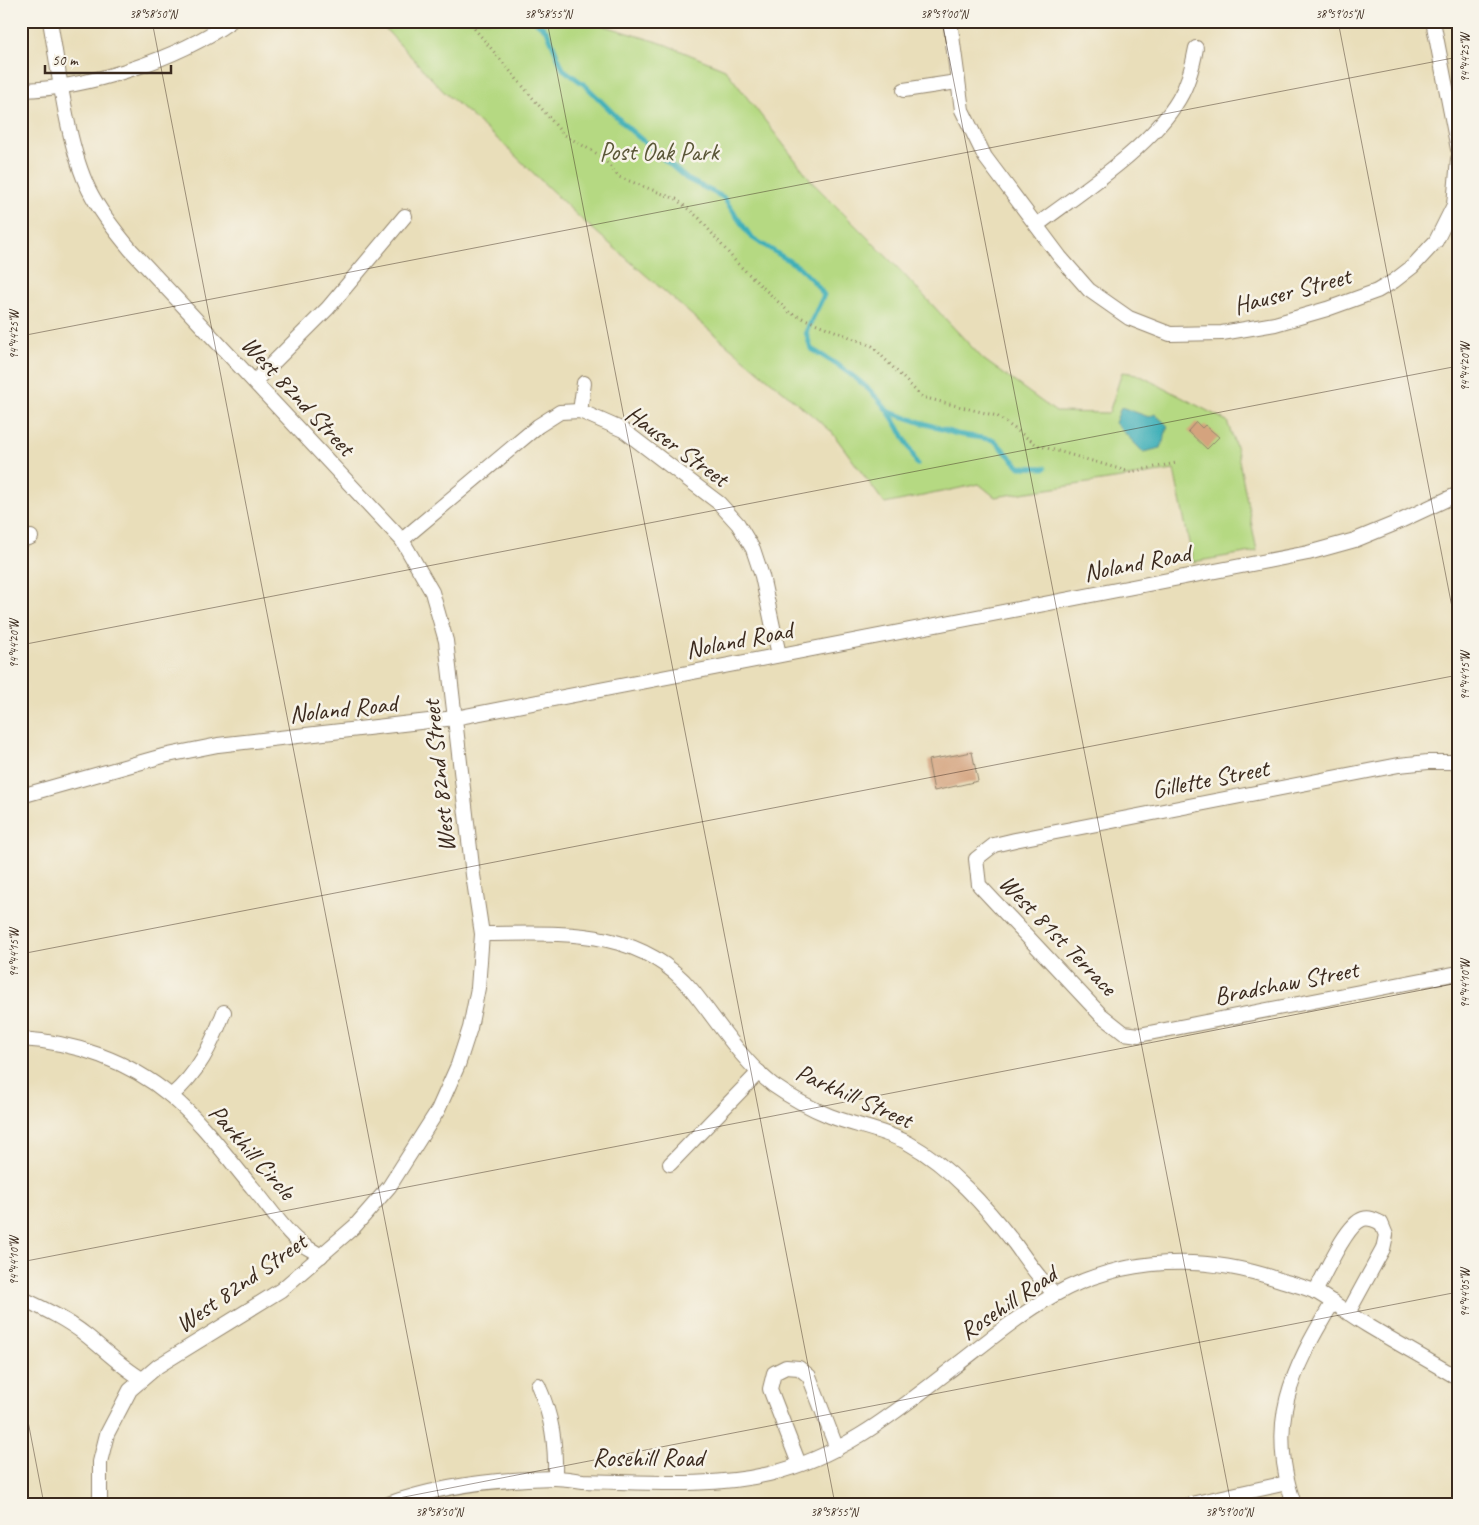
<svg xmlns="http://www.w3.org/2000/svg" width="1479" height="1525" font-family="Caveat,sans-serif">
	<rect width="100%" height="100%" fill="#f7f3e8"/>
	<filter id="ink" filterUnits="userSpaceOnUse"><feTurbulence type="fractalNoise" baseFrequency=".02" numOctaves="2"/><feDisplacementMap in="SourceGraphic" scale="10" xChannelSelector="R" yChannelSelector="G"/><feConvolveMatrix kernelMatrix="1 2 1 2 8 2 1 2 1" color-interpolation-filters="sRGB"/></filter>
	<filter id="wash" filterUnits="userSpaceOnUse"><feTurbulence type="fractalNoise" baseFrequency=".0096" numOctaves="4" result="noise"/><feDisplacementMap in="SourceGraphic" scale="20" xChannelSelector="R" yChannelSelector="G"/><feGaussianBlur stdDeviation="1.12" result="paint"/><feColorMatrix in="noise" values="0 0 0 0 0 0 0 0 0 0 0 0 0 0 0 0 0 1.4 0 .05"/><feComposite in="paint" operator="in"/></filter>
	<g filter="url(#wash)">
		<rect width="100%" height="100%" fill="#e9deba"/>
		<path fill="#b5d982" stroke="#788250" d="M378,21h211l75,23 61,25 89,115 82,82 87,93 73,53 53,1 13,-41 15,2 90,47 10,29 20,101 -64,11 -19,-92 -179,27 -16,-13 -94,20 -54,-73 -129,-107 -123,-107 -79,-76 -56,-49z"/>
		<path fill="#3eafb8" stroke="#3c6c6b" d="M1121,407l28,10 6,-3 13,12 -7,22 -18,4 -28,-29z"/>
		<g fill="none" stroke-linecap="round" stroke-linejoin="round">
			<g stroke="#3eafb8" stroke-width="5">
				<path d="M535,21l12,10 16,38 23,17 42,42 59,51 36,18 28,40 48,30 16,16 9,12 -18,37 5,17c57,32 80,56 106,115"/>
				<path d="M889,412l68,22 37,6 26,27 25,1"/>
			</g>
		</g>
		<g id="blocks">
			<g fill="#d4a37e">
				<path d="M1196,422l6,6 3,-3 14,12 -12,12 -19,-18z"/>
				<path d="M972,752l6,29 -44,10 -6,-31z"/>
			</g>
		</g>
	</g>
	<g filter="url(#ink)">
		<use href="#blocks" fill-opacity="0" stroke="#92846c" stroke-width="1"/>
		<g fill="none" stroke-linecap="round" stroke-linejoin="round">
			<g stroke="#92846c" stroke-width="16">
				<g id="street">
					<path d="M50,21c9,50 17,124 39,169 11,22 26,41 42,60l271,290 30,52 14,49 27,234 9,59 -4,54 -8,40 -12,37 -20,45 -49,77 -34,39 -74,64 -123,76 -28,24 -23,44 -7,28v42"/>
					<path d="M950,21l12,89 23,47 75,100 29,33 40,28 41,16 52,-1 53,-9 52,-15 50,-18 17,-10 18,-14 24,-26 18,-36 4,-46"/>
					<path d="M1433,21l25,128"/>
					<path d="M21,90c65,-1 157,-31 210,-69"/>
					<path d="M904,90l53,-8"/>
					<path d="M1037,225c45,-34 114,-78 142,-126 9,-15 14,-34 17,-51"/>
					<path d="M255,381l73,-73 77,-92"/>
					<path d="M580,411l4,-28"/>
					<path d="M21,540l10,-3"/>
					<path d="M402,540l136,-114 22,-14 20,-1 43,19 96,73 19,21 15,25 9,27 17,79"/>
					<path d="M1458,762h-30l-29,3 -384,75 -21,5 -18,14 3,26 121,129 24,19 15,2 319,-62"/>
					<path d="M21,796l142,-40 55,-11 237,-27 853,-165 47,-13 39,-16 64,-30"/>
					<path d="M482,934c76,0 156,-9 210,56 26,32 49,70 81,95 17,12 37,23 57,31 26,10 54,14 78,27 42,23 78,64 107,101 13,18 24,35 40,50"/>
					<path d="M21,1039c54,3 108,22 150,57 31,26 55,60 81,91 15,17 29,40 47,55 6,5 15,9 22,14"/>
					<path d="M171,1096c28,-24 40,-50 53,-84"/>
					<path d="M670,1164l89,-92"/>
					<path d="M1315,1292c9,-16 31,-68 48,-73 7,-2 12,1 18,4l5,12 -3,14 -35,64"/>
					<path d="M21,1298c23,11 45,21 65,37 19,15 34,31 56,44"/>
					<path d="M538,1385c14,31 18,59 17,93"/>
					<path d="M799,1464l-29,-75 4,-16 12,-6 13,1 10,8 28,73"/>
					<path d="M388,1504c54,-19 109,-25 166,-26 10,0 20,2 29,3 61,1 126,7 186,-7 69,-16 122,-58 176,-100 36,-27 70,-57 109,-79 69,-39 151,-41 226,-15 12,4 26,7 38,13 17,10 32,22 49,32 30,18 61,35 91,53"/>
					<path d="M1191,1504l96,-21"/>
					<path d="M1294,1504c-28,-81 -3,-133 39,-202"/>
				</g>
			</g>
			<path stroke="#92846c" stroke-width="3" stroke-dasharray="1 4" stroke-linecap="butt" d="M468,21l95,113 38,22 18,21 57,22 23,19 38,45 53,50 82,33 50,51 75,19 40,29 93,27 46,-9"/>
			<use href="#street" stroke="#fff" stroke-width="14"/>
		</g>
	</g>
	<path fill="none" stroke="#3b2a1e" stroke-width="1" stroke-opacity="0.45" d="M152,21l288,1483M547,21l288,1483M942,21l289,1483M1338,21l120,617M21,28l34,-7M21,336l1437,-279M21,645l1437,-279M21,954l1437,-279M21,1262l1437,-279M21,1385l23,119M368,1504l1090,-212"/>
	<g text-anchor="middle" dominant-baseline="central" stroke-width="5" stroke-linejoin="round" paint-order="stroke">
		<g font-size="25" fill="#5a5637" stroke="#f7f3e8">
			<text x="659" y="152">Post Oak Park</text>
		</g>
		<g font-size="25" fill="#3b2a1e" stroke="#f7f3e8">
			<text transform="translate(1292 291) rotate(-15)">Hauser Street</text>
			<text transform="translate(298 396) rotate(47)">West 82nd Street</text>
			<text transform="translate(677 446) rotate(36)">Hauser Street</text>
			<text transform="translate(1137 563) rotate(-11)">Noland Road</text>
			<text transform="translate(739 640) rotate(-11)">Noland Road</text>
			<text transform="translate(343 709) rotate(-6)">Noland Road</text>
			<text transform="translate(439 776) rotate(-96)">West 82nd Street</text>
			<text transform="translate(1210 779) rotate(-11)">Gillette Street</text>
			<text transform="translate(1058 935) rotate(46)">West 81st Terrace</text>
			<text transform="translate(1286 983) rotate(-11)">Bradshaw Street</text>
			<text transform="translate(854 1096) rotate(24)">Parkhill Street</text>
			<text transform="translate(252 1152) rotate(49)">Parkhill Circle</text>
			<text transform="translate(241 1283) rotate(-35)">West 82nd Street</text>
			<text transform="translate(1008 1303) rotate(-34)">Rosehill Road</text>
			<text x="648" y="1458">Rosehill Road</text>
		</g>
	</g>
	<rect width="1479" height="1525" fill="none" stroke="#f7f3e8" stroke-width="55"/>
	<path d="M45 65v8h126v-8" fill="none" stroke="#3b2a1e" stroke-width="2.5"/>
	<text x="52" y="65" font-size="15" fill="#3b2a1e" stroke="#f7f3e8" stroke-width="4" paint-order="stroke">50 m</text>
	<rect x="28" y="28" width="1424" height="1470" fill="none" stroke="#3b2a1e" stroke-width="2"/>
	<g font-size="12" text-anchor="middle" fill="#3b2a1e">
		<text x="153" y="18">38°58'50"N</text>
		<text x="548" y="18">38°58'55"N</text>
		<text x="944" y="18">38°59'00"N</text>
		<text x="1339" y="18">38°59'05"N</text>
		<text transform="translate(1465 58) rotate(-90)" y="4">94°44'25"W</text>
		<text transform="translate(14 335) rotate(-90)" y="4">94°44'25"W</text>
		<text transform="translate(1465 367) rotate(-90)" y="4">94°44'20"W</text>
		<text transform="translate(14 644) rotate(-90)" y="4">94°44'20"W</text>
		<text transform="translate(1465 676) rotate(-90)" y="4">94°44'15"W</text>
		<text transform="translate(14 953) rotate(-90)" y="4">94°44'15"W</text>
		<text transform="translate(1465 984) rotate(-90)" y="4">94°44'10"W</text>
		<text transform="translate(14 1261) rotate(-90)" y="4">94°44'10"W</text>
		<text transform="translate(1465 1293) rotate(-90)" y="4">94°44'05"W</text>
		<text x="439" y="1516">38°58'50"N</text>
		<text x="834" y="1516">38°58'55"N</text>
		<text x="1229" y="1516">38°59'00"N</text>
	</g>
</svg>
